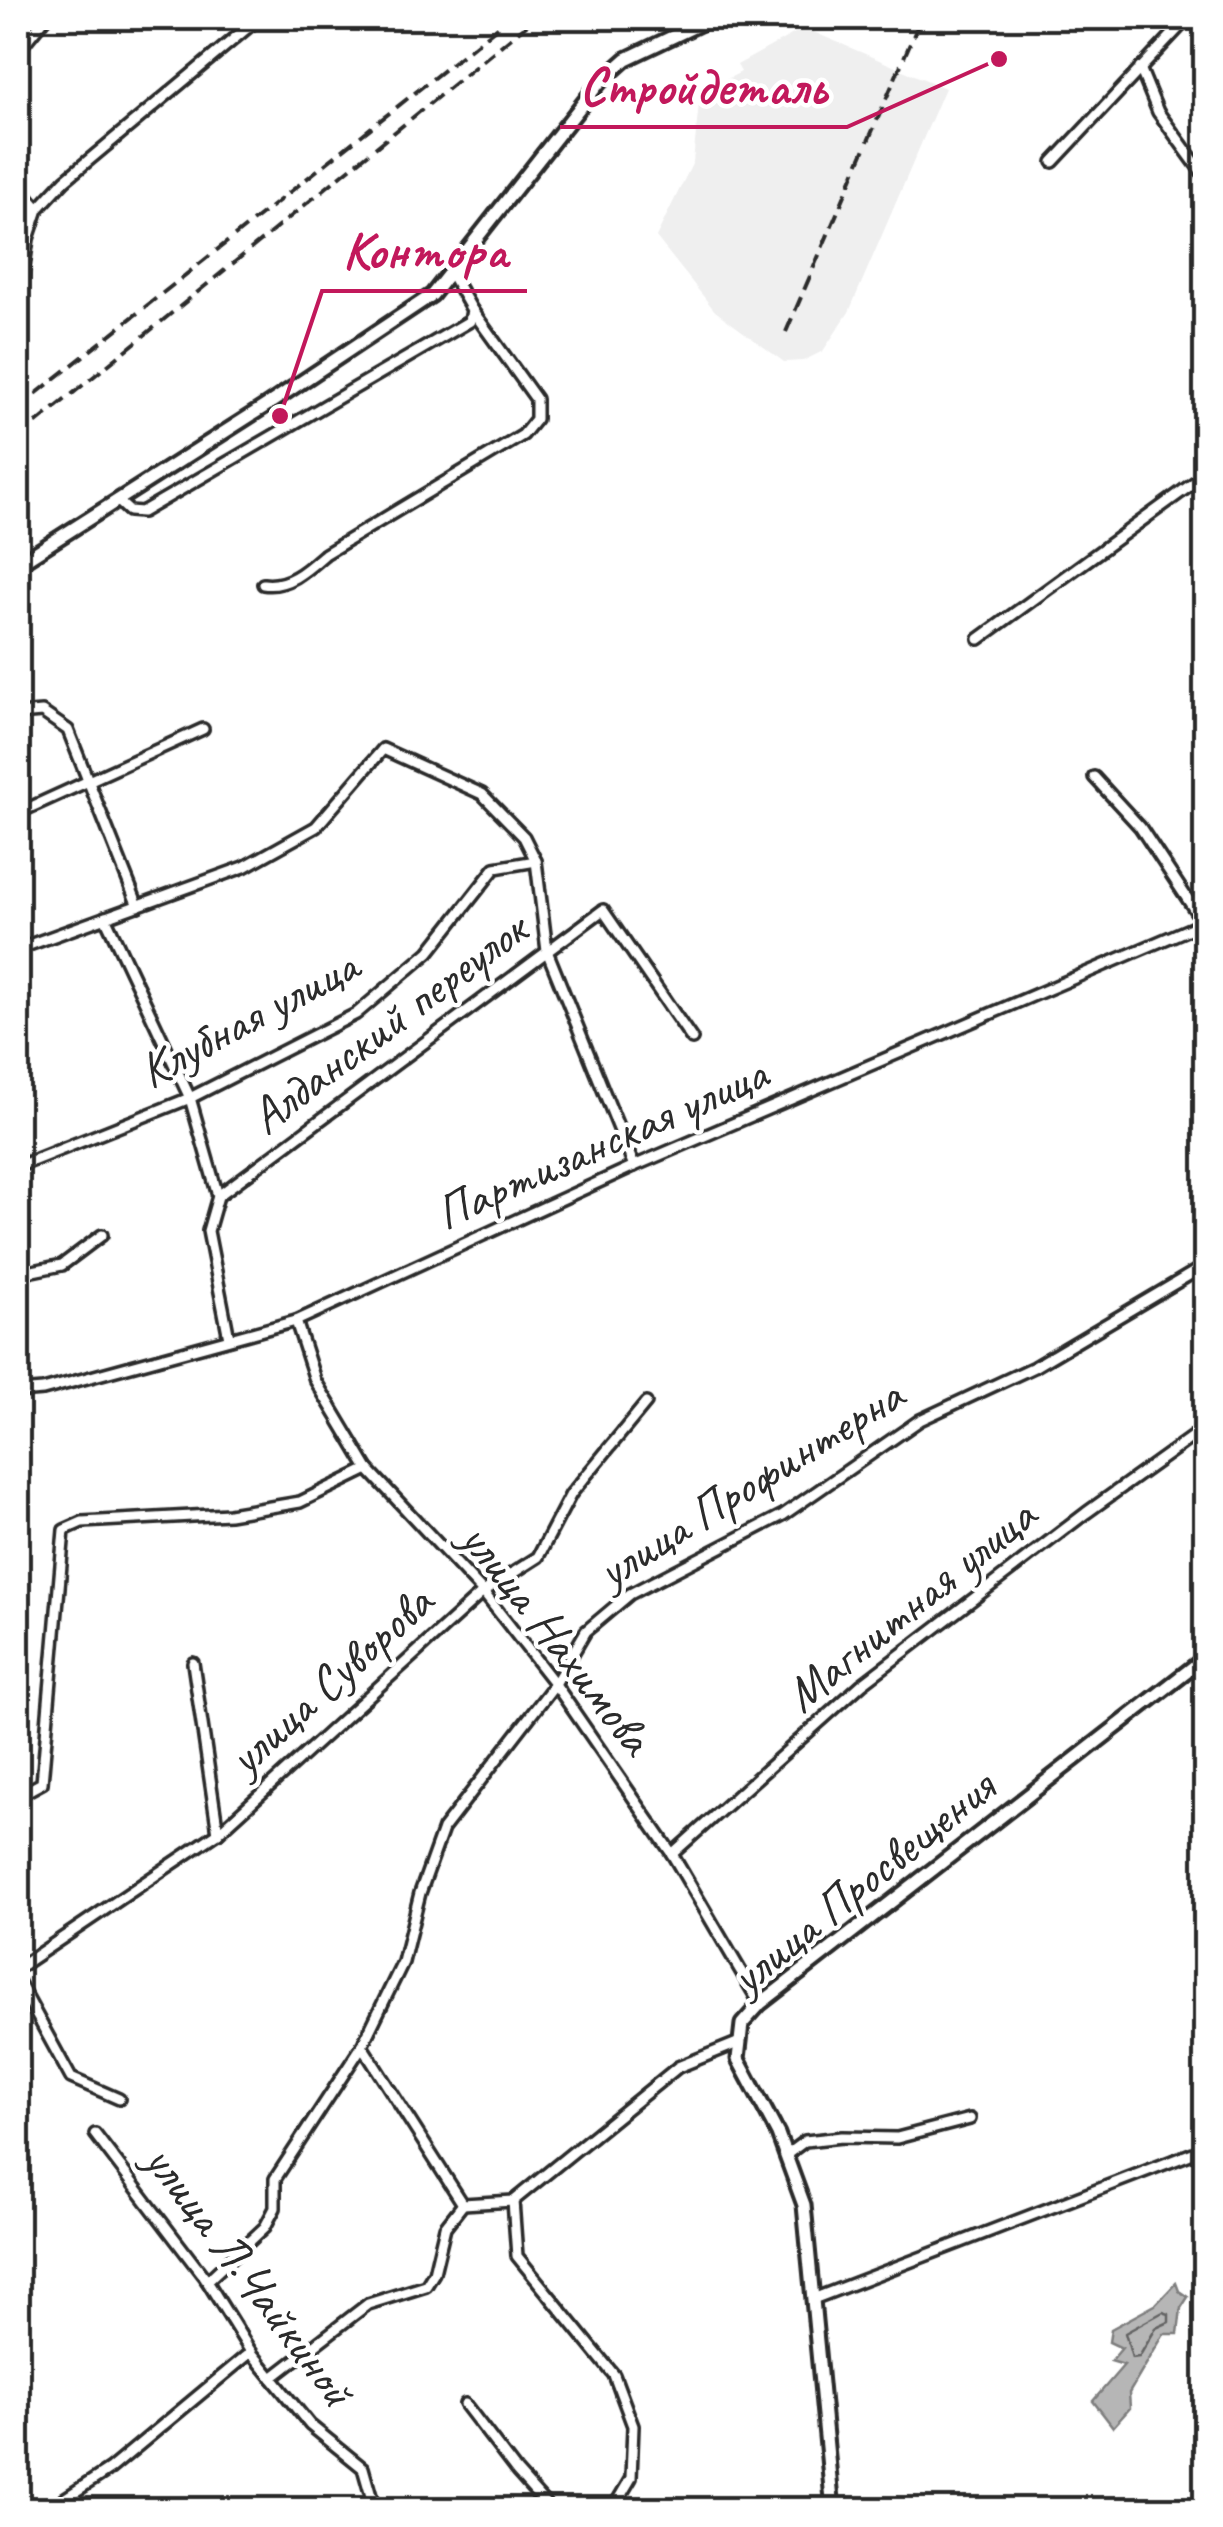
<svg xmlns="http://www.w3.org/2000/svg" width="1223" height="2527" font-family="Caveat,sans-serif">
	<rect width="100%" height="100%" fill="#fff"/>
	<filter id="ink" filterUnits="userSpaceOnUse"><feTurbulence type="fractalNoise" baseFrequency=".01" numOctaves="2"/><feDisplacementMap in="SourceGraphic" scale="20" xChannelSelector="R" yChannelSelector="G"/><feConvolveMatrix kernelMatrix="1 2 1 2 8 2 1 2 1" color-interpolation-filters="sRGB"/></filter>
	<g filter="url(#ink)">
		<path fill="#efefef" d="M804,28l141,60 -96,224 -26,39 -20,10 -19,1 -69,-51 -59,-74 37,-75 7,-69 41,-21 -4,-7z"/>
		<path fill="#b6b6b6" stroke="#7e7e7e" stroke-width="2.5" d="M1176,2283l3,8 9,6 -7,11 -3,26h-14l-35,59 1,15 -17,19 -20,-26 31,-36 -13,-4 11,-13 -13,-6 2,-13 44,-24z"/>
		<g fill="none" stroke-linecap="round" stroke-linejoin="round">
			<path stroke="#636363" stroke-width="2.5" d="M1163,2312l6,2v8l-13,6 -17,29 -7,1 -7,-25z"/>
			<g stroke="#2b2b2b" stroke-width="16">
				<g id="street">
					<path d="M18,51l27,-33"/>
					<path d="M1140,68l18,44 48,66"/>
					<path d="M1053,162l135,-144"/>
					<path d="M18,185l20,24"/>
					<path d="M18,308l10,-69 10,-30 27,-29 194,-162"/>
					<path d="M117,500l12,11 13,1 328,-191 2,-11 -21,-37"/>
					<path d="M263,584c25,4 45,-15 62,-30l198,-119 13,-16v-20l-64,-89"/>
					<path d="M979,639l227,-165"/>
					<path d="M18,714l24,-2 26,18 70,176"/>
					<path d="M1094,777l46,50 66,100"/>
					<path d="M18,813l185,-84"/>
					<path d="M105,917l85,181 28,98 -10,35 21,107"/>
					<path d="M18,949l226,-82 72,-40 67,-78 99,45 42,43 12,24 11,90 87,215"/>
					<path d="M18,1156l4,9 168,-67 166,-84 73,-62 66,-84 41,-7"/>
					<path d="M218,1196l385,-286 89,129"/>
					<path d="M18,1274l44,-9 40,-30"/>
					<path d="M296,1321l19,59 53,89 115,123 72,92 117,170 88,150"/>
					<path d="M18,1392l25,-2 253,-69 338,-155 569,-243"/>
					<path d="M193,1663l25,170"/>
					<path d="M18,1796l24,-13 22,-253 18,-8 147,-8 71,-12 68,-33"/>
					<path d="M672,1854l190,-170 224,-171 120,-86"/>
					<path d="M18,1968l200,-135 265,-241 55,-35 33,-63 75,-91"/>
					<path d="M18,1981l53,97 48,21"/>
					<path d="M362,2046l101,158 50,-3 165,-134 62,-25"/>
					<path d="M95,2134l112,147 44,71 59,73 53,43 12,42"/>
					<path d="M786,2155l19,-14 37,-4 55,1 73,-19"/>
					<path d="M513,2201l4,55 97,119 19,51 -2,52 -19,32"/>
					<path d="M207,2281l58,-54 10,-19v-29l87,-133 41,-84 17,-69 23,-64 112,-145 31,-53 44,-37 153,-79 137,-95 114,-53 172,-102"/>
					<path d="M813,2299l393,-151"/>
					<path d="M272,2378l96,-74 58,-18 8,-13 11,-46 18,-23"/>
					<path d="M465,2404l52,68 34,38"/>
					<path d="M47,2510l63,-41 141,-117"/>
				</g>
			</g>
			<g stroke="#2b2b2b" stroke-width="19">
				<g id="secondary">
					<path d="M18,564l249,-159 165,-110 167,-212 27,-24 86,-41"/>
					<path d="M833,2510l-29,-305 -26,-71 -40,-75 4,-35 18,-20 446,-347"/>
				</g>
			</g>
			<use href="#street" stroke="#fff" stroke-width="9"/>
			<use href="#secondary" stroke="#fff" stroke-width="11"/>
			<g stroke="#2b2b2b" stroke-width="4" stroke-dasharray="15 8" stroke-linecap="butt">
				<path d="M786,332l135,-314"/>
				<path d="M18,408l491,-390"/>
				<path d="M18,438l517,-420"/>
			</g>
		</g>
	</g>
	<g text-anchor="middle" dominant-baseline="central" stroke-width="9" stroke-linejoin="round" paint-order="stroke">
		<g font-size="50" fill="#2b2b2b" stroke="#fff">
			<text transform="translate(248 1018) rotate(-28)">Клубная улица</text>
			<text transform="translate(388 1023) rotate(-37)">Алданский переулок</text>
			<text transform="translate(601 1143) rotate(-24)">Партизанская улица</text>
			<text transform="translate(750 1483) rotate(-32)">улица Профинтерна</text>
			<text transform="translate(910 1605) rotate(-39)">Магнитная улица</text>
			<text transform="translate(557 1638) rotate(52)">улица Нахимова</text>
			<text transform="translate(330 1680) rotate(-42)">улица Суворова</text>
			<text transform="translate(862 1882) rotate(-39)">улица Просвещения</text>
			<text transform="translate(250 2275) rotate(53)">улица Л.Чайкиной</text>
		</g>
	</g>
	<path fill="none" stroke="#c2185b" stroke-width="4" d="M999 59L847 127H560M280 416L322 291H527"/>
	<g fill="#c2185b" stroke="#fff" stroke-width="4">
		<circle cx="999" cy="59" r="10"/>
		<circle cx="280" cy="416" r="10"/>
	</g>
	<g font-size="52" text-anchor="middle" font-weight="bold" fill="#c2185b" stroke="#fff" stroke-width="9" stroke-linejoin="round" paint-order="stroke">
		<text x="703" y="104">Стройдеталь</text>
		<text x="425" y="268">Контора</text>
	</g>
	<rect width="1223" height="2527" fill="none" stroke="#fff" stroke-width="60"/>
	<rect x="30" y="30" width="1163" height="2467" fill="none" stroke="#2b2b2b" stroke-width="4" filter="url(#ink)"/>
</svg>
